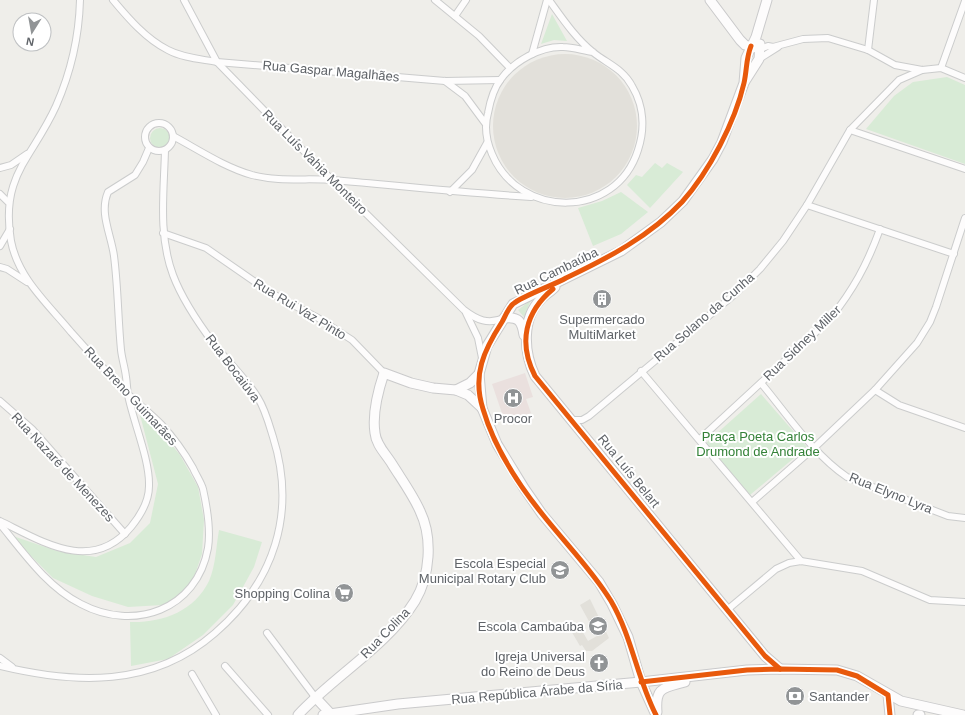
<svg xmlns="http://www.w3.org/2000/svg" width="965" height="715" font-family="Arial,sans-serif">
	<rect width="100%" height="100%" fill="#efeeea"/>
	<g fill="#e2e0da">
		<circle cx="565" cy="126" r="72"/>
		<path d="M590,599l19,39 -17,13h-6l-4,-6 -2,1 -10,-17 8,-5 10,17 9,-5 -17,-31z"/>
	</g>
	<path fill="#eae0de" d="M525,373l8,24 -7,2 5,14 -26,9 -13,-38z"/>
	<g fill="#d8ebd6">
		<path d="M552,14l15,27 -13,-1 -13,4z"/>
		<path d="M947,77l18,8v79l-99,-35 28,-33 19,-14z"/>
		<circle cx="160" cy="138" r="10"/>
		<path d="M655,163l7,5 5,-5 16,9 -33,36 -23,-23 9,-10 6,2z"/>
		<path d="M621,192l27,20 -27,22 -28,12 -15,-38 24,-7z"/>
		<path d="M531,300l-7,17 -6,-7z"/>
		<path d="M761,394l46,53 -57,48 -44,-52z"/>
		<path d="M139,411l16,13 25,31 18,32 6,33 -2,34 -9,26 -12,15 -18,10 -35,2 -36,-11 -39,-18 -43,-43 47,16 39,6 34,-14 20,-20 8,-39z"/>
		<path d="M219,530l43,12 -8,25 -21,38 -30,30 -35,24 -37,7 -1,-44c31,1 64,-10 79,-41 7,-16 7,-35 10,-51z"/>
	</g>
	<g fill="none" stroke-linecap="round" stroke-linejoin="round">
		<g stroke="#cbcccc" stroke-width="8">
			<g id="street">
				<path d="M113,0c15,18 33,39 55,50 15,8 33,9 49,12l228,19 55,-1"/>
				<path d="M184,0l33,62 115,118 132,130c13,10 24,15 40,8"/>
				<path d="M435,0l44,36 31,32"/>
				<path d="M549,0c13,18 27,39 45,53 14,11 29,16 38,33 12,20 13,43 6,64 -22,70 -119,69 -146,4 -6,-14 -8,-27 -4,-41 2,-11 6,-25 13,-34 13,-18 40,-33 62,-32 10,0 21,4 30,5"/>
				<path d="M455,16l11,-16"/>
				<path d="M760,49l8,-3 5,1 30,-8 25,-1 40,12 27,15 27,5 19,-2 24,10"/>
				<path d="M868,50l6,-50"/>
				<path d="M532,54l15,-54"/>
				<path d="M759,59l19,-12"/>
				<path d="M941,68l24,-67"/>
				<path d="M445,81l20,15 20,27"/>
				<circle cx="159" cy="137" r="14"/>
				<path d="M850,130l115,39"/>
				<path d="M173,136c26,14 51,31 79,39 27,7 55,3 82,5 66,6 131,13 197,17"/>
				<path d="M0,168l11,-3 16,-11"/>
				<path d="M450,192l22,-22 15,-27"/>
				<path d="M0,194l8,8"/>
				<path d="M807,205l147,49"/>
				<path d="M163,233l43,15 65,45 47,25 34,22 32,33"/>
				<path d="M0,246l10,-17"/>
				<path d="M0,267l7,2 20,13"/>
				<path d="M466,313l12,25 4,20"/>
				<path d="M641,371l160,190"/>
				<path d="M761,383c26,31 52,71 86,94l101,39 17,2"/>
				<path d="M875,390l24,15 66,23"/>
				<path d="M0,401l32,28 93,105"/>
				<path d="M573,420h9l7,-4 146,-122 25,-25 23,-28 24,-36 43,-75 49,-50 23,-10"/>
				<path d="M700,439l130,-120c23,-29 37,-54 50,-90"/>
				<path d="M752,502l63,-55 60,-57 42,-47 13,-21 6,-15 29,-89"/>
				<path d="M0,521c43,21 92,53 131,6 9,-11 18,-26 18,-41 1,-26 -16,-65 -21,-91 -1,-6 -1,-12 -2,-18 -1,-9 -4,-18 -5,-27 -3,-31 -3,-63 -7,-94 -3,-22 -15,-43 -6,-64l27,-17 8,-13 6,-14"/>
				<path d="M0,524c23,28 47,63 81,80 53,28 116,6 127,-56 3,-19 -1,-41 -5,-59 -2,-7 -7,-14 -10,-21 -9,-16 -20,-31 -32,-44 -11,-11 -23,-20 -34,-31 -20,-20 -38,-41 -56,-61 -23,-28 -53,-54 -60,-91 -11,-66 21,-82 45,-135 15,-34 23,-69 24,-106"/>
				<path d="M727,610l49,-41 13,-6 12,-2 61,10 68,29 35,2"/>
				<path d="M267,633l48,64"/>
				<path d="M0,658l12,9"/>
				<path d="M0,666c75,18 152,22 215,-33 59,-51 82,-120 58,-196 -4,-13 -8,-28 -15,-39 -12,-20 -30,-36 -44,-54 -15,-20 -32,-45 -41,-69 -15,-40 -9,-83 -8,-125"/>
				<path d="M225,666l43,49"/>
				<path d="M192,674l24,41"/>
			</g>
		</g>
		<g stroke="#cacacb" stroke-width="11">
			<g id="secondary">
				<path d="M710,0l30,40 5,5 15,4"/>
				<path d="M745,81l14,-22 1,-15"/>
				<path d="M555,287c-4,4 -10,8 -14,12 -20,20 -17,54 -6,77l230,280 15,13"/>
				<path d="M504,318c15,-2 18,4 20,17"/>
				<path d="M456,390l14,-7 9,-9"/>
				<path d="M888,695l2,20"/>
				<path d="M315,697l15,16"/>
				<path d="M657,712c-2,-25 6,-24 28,-30"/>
				<path d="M298,715c36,-39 89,-69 117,-114 15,-25 18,-63 5,-90 -7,-16 -18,-31 -28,-47 -6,-10 -16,-19 -17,-31 -3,-19 3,-42 9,-60l27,10 22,5 23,2 12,5 14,13"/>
				<path d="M323,715l75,-11 243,-22 106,-12 33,-1 57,1 20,6 44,25 62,14"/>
				<path d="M656,715l-15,-33 -13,-45 -16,-33 -13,-22 -57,-68 -18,-26 -27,-44 -15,-36 -3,-34 8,-28 26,-42 108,-53 40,-29 22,-21 30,-42 9,-17 22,-59 2,-25 10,-21 11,-37"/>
				<path d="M918,715h2"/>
			</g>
		</g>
		<use href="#street" stroke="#fdfcfc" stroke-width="6"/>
		<use href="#secondary" stroke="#fdfcfc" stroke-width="9"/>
		<g stroke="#fff" stroke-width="8">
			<g id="cycleway">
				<path d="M553,289c-28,23 -35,54 -18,87l230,280 15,13"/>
				<path d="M641,682l106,-12 33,-1 57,1 20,6 31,19 2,20"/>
				<path d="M656,715c-19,-37 -24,-78 -45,-114 -19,-31 -45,-57 -68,-86 -25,-31 -49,-68 -60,-106 -11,-34 1,-59 19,-87 3,-5 6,-14 11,-18 9,-8 41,-19 53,-26 42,-20 84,-42 116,-76 27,-30 53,-80 62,-119 3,-13 2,-25 7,-37"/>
			</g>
		</g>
		<use href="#cycleway" stroke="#e8590c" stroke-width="5"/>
	</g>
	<defs>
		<g id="building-disc" transform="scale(1)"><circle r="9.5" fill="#919496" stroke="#fff"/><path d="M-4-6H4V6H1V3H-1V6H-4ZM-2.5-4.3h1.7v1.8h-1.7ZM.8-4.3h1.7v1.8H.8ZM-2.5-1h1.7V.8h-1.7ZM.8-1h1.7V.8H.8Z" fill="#fff"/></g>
		<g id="hospital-disc" transform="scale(1)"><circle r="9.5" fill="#919496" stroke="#fff"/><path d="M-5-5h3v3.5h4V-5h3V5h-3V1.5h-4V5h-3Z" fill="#fff"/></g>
		<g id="school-disc" transform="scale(1)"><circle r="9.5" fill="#919496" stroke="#fff"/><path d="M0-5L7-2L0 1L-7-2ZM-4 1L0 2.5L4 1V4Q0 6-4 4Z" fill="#fff"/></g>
		<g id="supermarket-disc" transform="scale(1)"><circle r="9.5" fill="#919496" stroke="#fff"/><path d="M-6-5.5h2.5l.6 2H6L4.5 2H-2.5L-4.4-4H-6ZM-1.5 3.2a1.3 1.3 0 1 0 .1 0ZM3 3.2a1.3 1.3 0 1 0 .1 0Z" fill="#fff"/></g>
		<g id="church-disc" transform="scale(1)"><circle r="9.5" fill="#919496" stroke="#fff"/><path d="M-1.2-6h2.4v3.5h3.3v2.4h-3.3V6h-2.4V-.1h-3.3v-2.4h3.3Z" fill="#fff"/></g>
		<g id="bank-disc" transform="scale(1)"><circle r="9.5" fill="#919496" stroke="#fff"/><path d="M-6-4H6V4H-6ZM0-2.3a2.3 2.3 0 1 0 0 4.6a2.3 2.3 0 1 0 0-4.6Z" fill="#fff"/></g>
	</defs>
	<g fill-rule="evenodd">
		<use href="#building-disc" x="602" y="299"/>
		<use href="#hospital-disc" x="513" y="398"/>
		<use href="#school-disc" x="560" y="570"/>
		<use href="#supermarket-disc" x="344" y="593"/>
		<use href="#school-disc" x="598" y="626"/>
		<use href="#church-disc" x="599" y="663"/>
		<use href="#bank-disc" x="795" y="696"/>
	</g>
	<g text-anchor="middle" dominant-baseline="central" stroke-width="4" stroke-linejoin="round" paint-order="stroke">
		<g font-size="13" fill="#5f6368" stroke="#fff">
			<text transform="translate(331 71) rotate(5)">Rua Gaspar Magalhães</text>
			<text transform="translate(315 162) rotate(45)">Rua Luís Vahia Monteiro</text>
			<text transform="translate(556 271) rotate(-26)">Rua Cambaúba</text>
			<text transform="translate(300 309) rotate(31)">Rua Rui Vaz Pinto</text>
			<text transform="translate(704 317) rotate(-41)">Rua Solano da Cunha</text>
			<text transform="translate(802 343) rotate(-44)">Rua Sidney Miller</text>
			<text transform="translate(233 368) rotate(53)">Rua Bocaiúva</text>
			<text transform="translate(131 396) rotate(47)">Rua Breno Guimarães</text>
			<text transform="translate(63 467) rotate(47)">Rua Nazaré de Menezes</text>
			<text transform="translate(629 471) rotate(51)">Rua Luís Belart</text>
			<text transform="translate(891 493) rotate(22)">Rua Elyno Lyra</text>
			<text transform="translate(385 633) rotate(-46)">Rua Colina</text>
			<text transform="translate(537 692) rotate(-5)">Rua República Árabe da Síria</text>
		</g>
		<g font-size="13" fill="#5f6368" stroke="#fff" text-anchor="end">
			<text x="602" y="319" text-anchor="middle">Supermercado<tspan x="602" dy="15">MultiMarket</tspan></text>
			<text x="513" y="418" text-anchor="middle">Procor</text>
			<text x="546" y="563">Escola Especial<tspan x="546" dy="15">Municipal Rotary Club</tspan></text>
			<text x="330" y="593">Shopping Colina</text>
			<text x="584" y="626">Escola Cambaúba</text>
			<text x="585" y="656">Igreja Universal<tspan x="585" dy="15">do Reino de Deus</tspan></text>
			<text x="809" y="696" text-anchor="start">Santander</text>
		</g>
		<g font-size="13" fill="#348238" stroke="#fff">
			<text x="758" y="436">Praça Poeta Carlos<tspan x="758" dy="15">Drumond de Andrade</tspan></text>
		</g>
	</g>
	<g transform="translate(32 32) rotate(191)"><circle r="19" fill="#ffffff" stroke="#bfc1c3"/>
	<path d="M0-3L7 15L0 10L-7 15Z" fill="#919496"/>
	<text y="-6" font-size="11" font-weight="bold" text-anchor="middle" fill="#5f6368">N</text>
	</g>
</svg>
